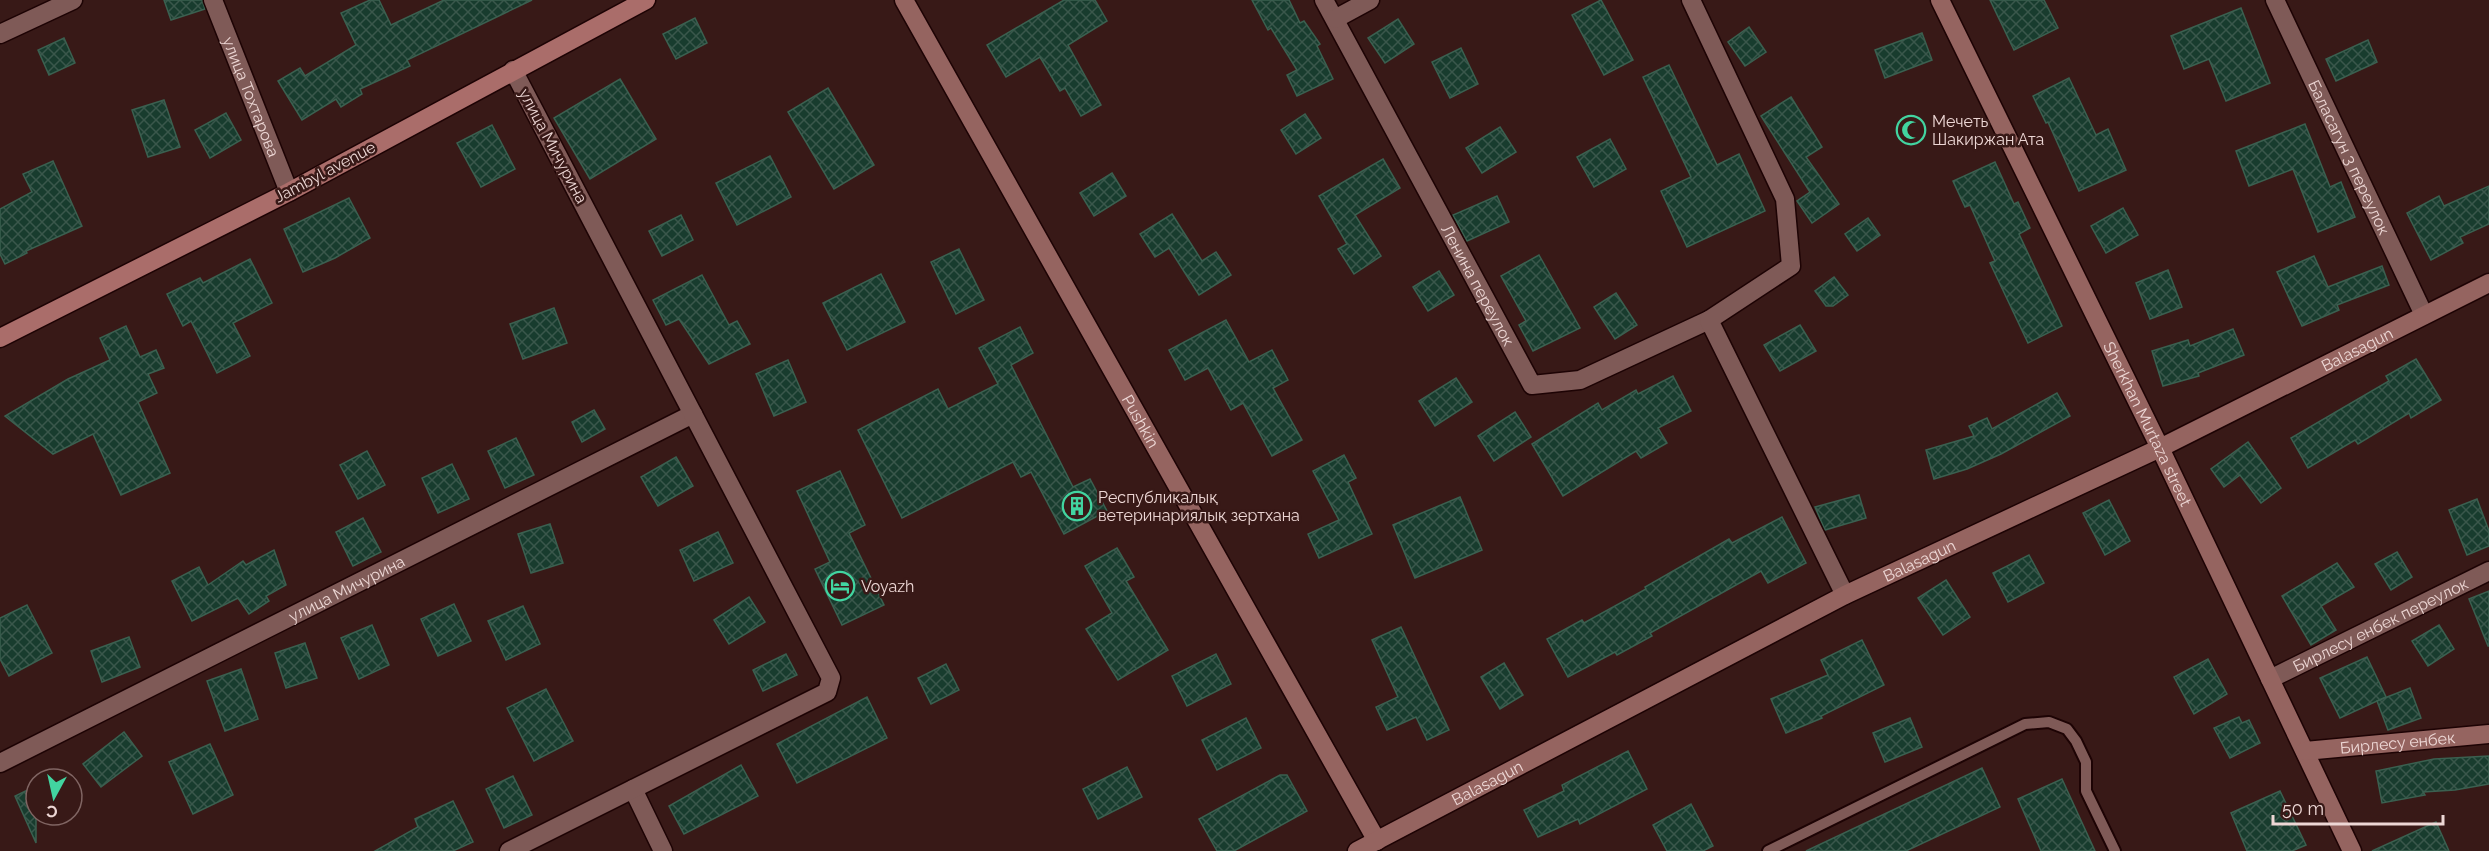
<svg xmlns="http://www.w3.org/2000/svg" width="2489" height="851" font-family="Raleway,sans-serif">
	<defs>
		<pattern id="building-cross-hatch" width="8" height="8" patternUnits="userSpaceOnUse" patternTransform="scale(1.5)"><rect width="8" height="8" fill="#183c2e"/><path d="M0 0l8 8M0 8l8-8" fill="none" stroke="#3a574b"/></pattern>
	</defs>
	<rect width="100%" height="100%" fill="#381917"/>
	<g fill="url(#building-cross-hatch)" stroke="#3b6050" stroke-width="1.5">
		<path d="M164,0h38l3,9 -34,11z"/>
		<path d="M370,0h9l12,25 53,-25h88l-125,60 3,6 -50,23 2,5 -21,13 -5,-8 -34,21 -24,-39 22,-13 5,8 51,-31 -15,-32z"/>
		<path d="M1064,0h31l12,21 -39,24 33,60 -20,11 -16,-28 -5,3 -20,-34 -34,20 -19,-32z"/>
		<path d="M1252,0h37l11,23 4,-2 16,23 -3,2 16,33 -36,17 -10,-21 10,-5 -26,-42 -3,2z"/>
		<path d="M1601,0l32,60 -29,15 -32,-60z"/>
		<path d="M1990,0h54l14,28 -44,22z"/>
		<path d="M2241,8l29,75 -44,18 -17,-42 -25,10 -13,-33z"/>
		<path d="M695,18l12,25 -31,16 -13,-25z"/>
		<path d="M1398,19l16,25 -29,19 -17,-25z"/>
		<path d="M1749,27l17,25 -21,14 -17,-24z"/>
		<path d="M1922,33l10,27 -47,18 -10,-28z"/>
		<path d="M64,38l11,25 -26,12 -11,-25z"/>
		<path d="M2368,40l9,22 -41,19 -10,-22z"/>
		<path d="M1461,48l17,36 -28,14 -18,-36z"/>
		<path d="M1669,65l48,100 22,-11 26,57 -78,36 -26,-56 30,-14 -48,-100z"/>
		<path d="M2069,78l27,57 12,-6 18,41 -47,21 -31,-69 -2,1 -13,-27z"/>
		<path d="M620,79l36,60 -66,40 -36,-61z"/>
		<path d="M828,88l46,77 -40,24 -46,-77z"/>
		<path d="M1791,97l31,50 -16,10 33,47 -27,19 -15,-22 13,-9 -49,-76z"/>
		<path d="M164,100l16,47 -32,10 -16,-47z"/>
		<path d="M226,113l15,27 -31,18 -15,-28z"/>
		<path d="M1305,114l16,24 -25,16 -15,-24z"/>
		<path d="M2305,124l25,63 11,-5 14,35 -37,15 -25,-63 -44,17 -13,-35z"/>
		<path d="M492,125l23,44 -34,18 -24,-44z"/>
		<path d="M1500,127l16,25 -34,21 -16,-25z"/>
		<path d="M1610,139l16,30 -32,18 -17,-30z"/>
		<path d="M770,156l21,41 -54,28 -21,-42z"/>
		<path d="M1383,159l17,29 -45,27 26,41 -27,18 -16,-25 9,-5 -28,-48z"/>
		<path d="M53,161l29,65 -56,25 1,2 -22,11 -5,-10v-45l32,-17 -9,-18z"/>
		<path d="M1995,162l19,42 4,-2 12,26 -11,6 43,92 -34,17 -38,-80 5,-2 -25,-56 -5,2 -12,-26z"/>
		<path d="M1112,173l14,23 -32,20 -14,-23z"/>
		<path d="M2489,186v38l-29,13 3,6 -32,17 -24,-47 32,-17 5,10z"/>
		<path d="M1497,196l12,26 -42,19 -14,-26z"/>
		<path d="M349,198l21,40 -35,20 -32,14 -19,-43z"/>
		<path d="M2123,208l15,27 -32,18 -15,-27z"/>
		<path d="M1172,214l30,47 14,-9 15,23 -32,20 -30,-47 -14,9 -15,-23z"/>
		<path d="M681,215l12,25 -31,16 -13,-25z"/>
		<path d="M1868,218l12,17 -23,16 -12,-17z"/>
		<path d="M959,249l25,51 -28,14 -25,-52z"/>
		<path d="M1539,255l41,73 -47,23 -14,-26 7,-4 -25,-45z"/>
		<path d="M2314,256l14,31 54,-21 7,19 -52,20 2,5 -37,16 -25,-54z"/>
		<path d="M250,259l22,44 -39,20 17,33 -33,17 -26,-52 -8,5 -16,-32 33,-16 3,5z"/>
		<path d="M2168,270l14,37 -32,12 -14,-36z"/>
		<path d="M1439,271l15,24 -26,16 -15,-24z"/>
		<path d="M881,274l24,48 -58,28 -24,-47z"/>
		<path d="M702,275l27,50 8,-4 13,23 -41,20 -30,-45 -13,6 -13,-25z"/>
		<path d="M1834,277l14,18 -15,11h-7l-11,-15z"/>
		<path d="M1616,293l21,32 -22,14 -21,-32z"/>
		<path d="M554,308l13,35 -44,16 -13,-35z"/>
		<path d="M1226,320l23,42 23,-12 16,30 -15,8 29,52 -30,16 -29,-53 -12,7 -23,-42 -23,12 -16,-30z"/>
		<path d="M1800,325l16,26 -36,20 -16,-26z"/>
		<path d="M126,326l14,31 16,-7 8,18 -16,6 9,19 -19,9 32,71 -49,22 -28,-61 -40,20 -48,-38 63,-37 42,-19 -10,-22z"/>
		<path d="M1020,327l13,26 -22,12 62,122 17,-8 17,32 -43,23 -33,-62 -10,5 -8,-15 -111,56 -44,-88 80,-41 10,20 50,-25 -19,-36z"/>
		<path d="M2233,329l11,26 -46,18 1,3 -36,10 -11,-35 36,-11 2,6z"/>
		<path d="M2416,359l25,41 -30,18 -2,-5 -51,31 -3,-4 -47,28 -17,-30 98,-57 -3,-5z"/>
		<path d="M788,360l18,42 -32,14 -18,-42z"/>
		<path d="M1673,376l18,35 -33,17 9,15 -26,15 -5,-7 -73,45 -31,-52 66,-41 4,7 34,-20 2,4z"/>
		<path d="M1456,378l16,24 -37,24 -16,-25z"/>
		<path d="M2057,393l13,23 -69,38 -34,15 -33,10 -8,-29 48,-14 -5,-10 18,-8 5,11z"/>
		<path d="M594,410l11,19 -23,13 -10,-20z"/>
		<path d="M1515,412l16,25 -37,24 -16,-25z"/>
		<path d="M516,438l18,37 -29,13 -17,-37z"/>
		<path d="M2248,442l33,46 -20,15 -21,-28 -16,12 -13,-18z"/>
		<path d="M367,451l18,34 -27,14 -18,-34z"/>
		<path d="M1344,455l12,23 -8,4 24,52 -53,24 -11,-24 31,-14 -26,-49z"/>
		<path d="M676,457l17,29 -35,20 -17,-29z"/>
		<path d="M452,464l17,35 -31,14 -16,-35z"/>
		<path d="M840,471l25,54 -16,8 35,72 -42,20 -27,-56 15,-7 -33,-71z"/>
		<path d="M1859,495l7,23 -41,12 -10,-23z"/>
		<path d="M1460,497l22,53 -67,28 -22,-53z"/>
		<path d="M2477,499l12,32v15l-22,9 -18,-45z"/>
		<path d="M2109,500l21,41 -25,14 -22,-42z"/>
		<path d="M1782,517l24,46 -38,20 -7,-12 -111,62 2,3 -35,19 -2,-3 -47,25 -21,-38 35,-19 2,3 62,-34 -1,-2 84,-48 3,4z"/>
		<path d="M363,518l18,34 -28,14 -17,-34z"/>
		<path d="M550,524l13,39 -32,10 -13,-39z"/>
		<path d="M718,532l15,31 -39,18 -14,-31z"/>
		<path d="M1117,548l17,29 -8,4 42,69 -50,30 -32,-51 26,-16 -27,-47z"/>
		<path d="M274,550l12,35 -20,11 3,5 -20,13 -11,-16 -46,23 -20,-40 27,-14 9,18 35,-24 3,4z"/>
		<path d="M2397,552l15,25 -21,13 -16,-26z"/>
		<path d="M2029,555l15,28 -36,19 -15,-29z"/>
		<path d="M2337,563l17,24 -33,19 15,24 -25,15 -29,-49z"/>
		<path d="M1946,580l24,37 -27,18 -25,-37z"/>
		<path d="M2489,591v55h-1l-19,-47z"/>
		<path d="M749,597l16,25 -36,22 -15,-24z"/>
		<path d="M454,604l17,37 -33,15 -17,-37z"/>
		<path d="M27,605l25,48 -43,23 -9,-17v-41z"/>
		<path d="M523,606l17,38 -34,16 -18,-39z"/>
		<path d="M372,625l17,40 -30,14 -18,-41z"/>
		<path d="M2439,625l15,24 -26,17 -16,-25z"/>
		<path d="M1401,627l48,103 -22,10 -11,-23 -29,13 -11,-23 22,-10 -26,-57z"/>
		<path d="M129,637l11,30 -38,15 -11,-31z"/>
		<path d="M1862,640l22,45 -63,31 1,2 -36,15 -15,-34 57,-24 -7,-15z"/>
		<path d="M305,643l12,35 -31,10 -11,-35z"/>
		<path d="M786,654l11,21 -34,16 -10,-21z"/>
		<path d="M1216,654l15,30 -44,22 -15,-30z"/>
		<path d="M2367,657l19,40 -46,21 -20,-40z"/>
		<path d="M2208,659l19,35 -33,20 -20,-37z"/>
		<path d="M1504,663l19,32 -23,14 -19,-32z"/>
		<path d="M946,664l13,26 -28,14 -13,-26z"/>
		<path d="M241,669l17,50 -33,12 -18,-50z"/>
		<path d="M2410,688l11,30 -33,12 -11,-29z"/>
		<path d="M546,689l27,52 -39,20 -27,-53z"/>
		<path d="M867,697l20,41 -90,45 -20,-39z"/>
		<path d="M2239,717l3,6 7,-3 11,23 -30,15 -16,-30z"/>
		<path d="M1246,718l15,30 -44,22 -15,-30z"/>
		<path d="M1910,718l12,29 -37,15 -12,-29z"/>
		<path d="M124,732l18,24 -41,31 -18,-23z"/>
		<path d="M210,744l23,51 -40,19 -24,-52z"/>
		<path d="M1628,751l19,38 -67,35 -2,-5 -40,18 -14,-27 40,-19 -2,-6z"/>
		<path d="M2489,756v28l-34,6 -32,2 2,3 -43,8 -6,-32 58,-12z"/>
		<path d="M741,765l17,31 -74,38 -15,-28z"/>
		<path d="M1127,767l15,30 -44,22 -15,-30z"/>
		<path d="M1982,768l18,39 -94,44h-100z"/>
		<path d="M1280,775h7l20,36 -73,40h-17l-18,-32z"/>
		<path d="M513,776l19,39 -28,13 -18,-39z"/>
		<path d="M2062,779l33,72h-54l-23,-52z"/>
		<path d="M36,786v57l-21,-47z"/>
		<path d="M2280,791l26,54 -14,6h-45l-16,-38z"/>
		<path d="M453,801l20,41 -20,9h-78l43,-24 -3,-8z"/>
		<path d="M1691,804l22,42 -10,5h-36l-14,-26z"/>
		<path d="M2436,822l13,29h-77z"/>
	</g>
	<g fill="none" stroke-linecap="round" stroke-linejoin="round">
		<g stroke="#1d0304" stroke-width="14">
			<path id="lane" d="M1768,851l257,-127 24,-2 18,7 9,12 10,21v29l29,60"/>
		</g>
		<g stroke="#1d0304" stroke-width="21">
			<g id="street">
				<path id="s1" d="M213,0l76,192"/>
				<path id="s2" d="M1324,0l208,385 48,-5 129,-60"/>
				<path d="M1691,0l94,199 6,67 -82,54 136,275"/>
				<path id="s3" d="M2275,0l149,315"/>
				<path d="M1335,19l35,-19"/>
				<path d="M0,34l73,-34"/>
				<path id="s4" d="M2270,679l219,-108"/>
				<path id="s5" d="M0,763l693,-349"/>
				<path d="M633,789l30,62"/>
				<path d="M509,851l318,-159 4,-14 -318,-608"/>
			</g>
		</g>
		<g stroke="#1d0304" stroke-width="21">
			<g id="secondary">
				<path id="s6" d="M904,0l473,841"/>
				<path id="s7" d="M1940,0l220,448 192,403"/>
				<path id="s8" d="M2305,751l184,-17"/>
				<path id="s9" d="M1357,851l488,-256 315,-147 329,-165"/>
			</g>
		</g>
		<g stroke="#1d0304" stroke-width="21">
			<path id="primary" d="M0,338l289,-146 357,-192"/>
		</g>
		<use href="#lane" stroke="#7f5a57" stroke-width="10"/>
		<use href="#street" stroke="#7f5a57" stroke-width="18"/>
		<use href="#secondary" stroke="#956460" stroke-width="18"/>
		<use href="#primary" stroke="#aa6d6a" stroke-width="18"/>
	</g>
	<defs>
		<g id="mosque-ring" transform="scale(1.5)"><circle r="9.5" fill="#381917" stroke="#42d4a0" stroke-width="1.5"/><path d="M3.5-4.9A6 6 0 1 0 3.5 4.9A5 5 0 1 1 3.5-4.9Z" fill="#42d4a0"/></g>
		<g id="building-ring" transform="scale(1.5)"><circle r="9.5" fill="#381917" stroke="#42d4a0" stroke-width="1.5"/><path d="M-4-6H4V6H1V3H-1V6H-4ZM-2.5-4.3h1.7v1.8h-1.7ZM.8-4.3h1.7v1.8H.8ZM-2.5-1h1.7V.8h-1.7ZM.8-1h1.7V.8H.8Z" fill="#42d4a0"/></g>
		<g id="hotel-ring" transform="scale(1.5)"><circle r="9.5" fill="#381917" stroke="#42d4a0" stroke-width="1.5"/><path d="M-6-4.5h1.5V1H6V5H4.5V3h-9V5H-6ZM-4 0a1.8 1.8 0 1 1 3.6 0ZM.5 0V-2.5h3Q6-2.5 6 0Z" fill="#42d4a0"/></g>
	</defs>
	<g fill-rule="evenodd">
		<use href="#mosque-ring" x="1911" y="130"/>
		<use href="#building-ring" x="1077" y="506"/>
		<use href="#hotel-ring" x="840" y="586"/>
	</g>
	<g text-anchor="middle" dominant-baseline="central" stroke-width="5" stroke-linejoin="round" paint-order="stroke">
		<g font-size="16" fill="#edd7d5" stroke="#381917">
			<text stroke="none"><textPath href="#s1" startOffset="104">улица Тохтарова</textPath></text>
			<text transform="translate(553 146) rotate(62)">улица Мичурина</text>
			<text stroke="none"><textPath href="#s3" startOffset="174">Баласагун 3 переулок</textPath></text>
			<text transform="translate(325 172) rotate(-28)">Jambyl avenue</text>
			<text stroke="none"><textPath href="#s2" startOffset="324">Ленина переулок</textPath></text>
			<text stroke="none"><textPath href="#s9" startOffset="1119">Balasagun</textPath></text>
			<text stroke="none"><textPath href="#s6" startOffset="483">Pushkin</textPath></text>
			<text stroke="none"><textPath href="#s7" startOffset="472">Sherkhan Murtaza street</textPath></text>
			<text stroke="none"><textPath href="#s9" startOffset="633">Balasagun</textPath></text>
			<text stroke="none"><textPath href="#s5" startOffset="388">улица Мичурина</textPath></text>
			<text stroke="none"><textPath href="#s4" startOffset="123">Бирлесу енбек переулок</textPath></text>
			<text stroke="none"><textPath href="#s8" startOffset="93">Бирлесу енбек</textPath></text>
			<text stroke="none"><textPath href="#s9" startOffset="147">Balasagun</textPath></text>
		</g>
		<g font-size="16" fill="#edd7d5" stroke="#381917" text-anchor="start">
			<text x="1932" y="121">Мечеть<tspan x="1932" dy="18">Шакиржан Ата</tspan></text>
			<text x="1098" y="497">Республикалық<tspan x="1098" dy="18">ветеринариялық зертхана</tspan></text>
			<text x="861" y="586">Voyazh</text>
		</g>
	</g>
	<g transform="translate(54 797) rotate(188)"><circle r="28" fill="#381917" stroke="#806563" stroke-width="1.5"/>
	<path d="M0-4.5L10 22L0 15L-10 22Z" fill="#42d4a0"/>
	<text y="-9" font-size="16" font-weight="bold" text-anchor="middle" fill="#edd7d5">С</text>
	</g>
	<path d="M2273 815v9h170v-9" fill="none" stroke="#edd7d5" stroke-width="3"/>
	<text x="2282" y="815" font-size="18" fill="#edd7d5" stroke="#381917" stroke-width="4.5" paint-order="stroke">50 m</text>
</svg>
